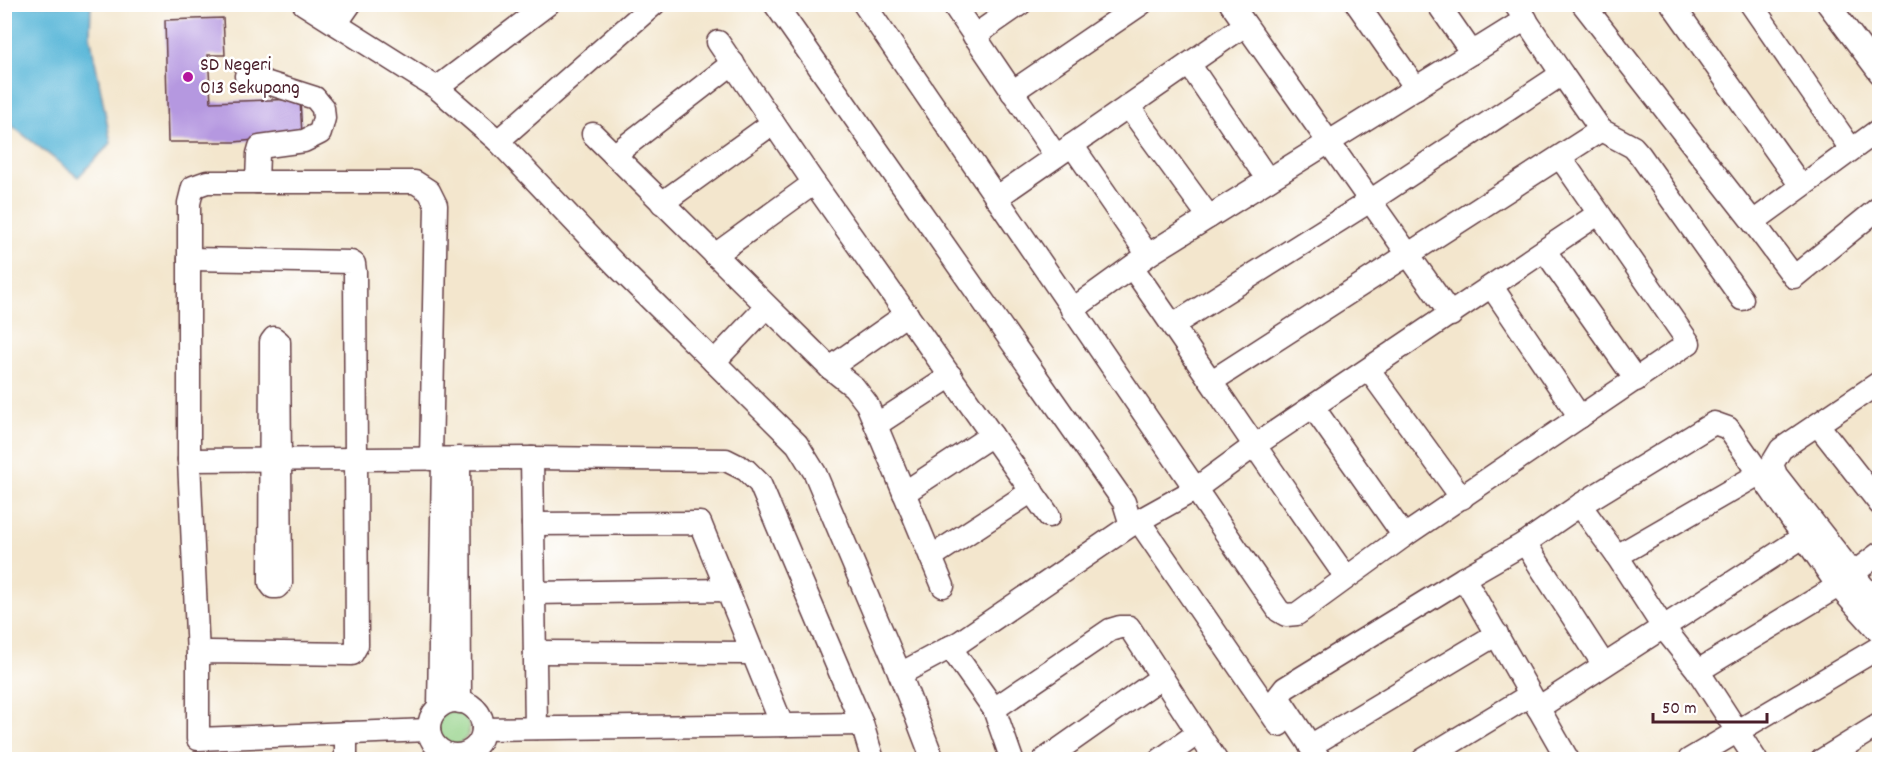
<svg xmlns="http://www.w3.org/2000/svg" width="1884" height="764" font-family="Dekko,sans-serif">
	<rect width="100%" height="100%" fill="#fff"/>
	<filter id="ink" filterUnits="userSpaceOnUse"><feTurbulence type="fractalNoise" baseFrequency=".0167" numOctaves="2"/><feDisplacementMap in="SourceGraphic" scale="12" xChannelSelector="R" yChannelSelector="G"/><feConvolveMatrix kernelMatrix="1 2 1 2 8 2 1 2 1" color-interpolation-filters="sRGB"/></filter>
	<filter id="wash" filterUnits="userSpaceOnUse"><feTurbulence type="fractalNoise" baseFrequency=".008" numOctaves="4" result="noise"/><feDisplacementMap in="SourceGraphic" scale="24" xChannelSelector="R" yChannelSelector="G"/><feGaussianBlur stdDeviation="1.35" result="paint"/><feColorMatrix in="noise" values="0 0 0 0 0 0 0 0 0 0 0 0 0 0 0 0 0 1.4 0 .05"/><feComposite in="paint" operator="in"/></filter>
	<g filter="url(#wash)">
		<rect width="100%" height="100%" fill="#f3e6cd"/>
		<circle fill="#94d288" stroke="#6f785a" stroke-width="1.5" cx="452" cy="728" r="17"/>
		<path fill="#5bb8d9" stroke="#526c82" stroke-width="1.5" d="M4,5h87l-1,30 21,108 -33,34 -67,-52z"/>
		<g id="blocks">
			<path fill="#b598e0" d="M223,18l2,37h-17l3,47 89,-3 2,36 -67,7h-67l-3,-122z"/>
		</g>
	</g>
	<g filter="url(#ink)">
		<use href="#blocks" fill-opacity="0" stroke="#633d43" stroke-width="1.5"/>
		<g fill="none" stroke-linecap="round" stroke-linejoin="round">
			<g stroke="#633d43" stroke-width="25">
				<g id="minor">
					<path d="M304,4l133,84 61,53 117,123 182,180 18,29 85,201 33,86"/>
					<path d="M775,4l349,498 7,23 -171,117 -60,32"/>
					<path d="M864,4l415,607 7,4 11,-1 107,-78 285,-193 -129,-186"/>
					<path d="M953,4l103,152"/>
					<path d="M1231,4l220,311"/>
					<path d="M1357,4l59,84"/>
					<path d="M1438,4l34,49"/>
					<path d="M1515,4l47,70"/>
					<path d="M1583,4l170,218 41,55 86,-70"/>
					<path d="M1672,4l129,182"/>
					<path d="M1751,4l100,145"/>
					<path d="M1828,4l52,69"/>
					<path d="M336,24l14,-20"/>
					<path d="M974,36l46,-32"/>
					<path d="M718,42l96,141 235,333"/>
					<path d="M1189,64l79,116"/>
					<path d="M246,76l69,22 8,10 1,10 -4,15 -16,8 -44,6 -2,7 -1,28"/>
					<path d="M437,88l111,-84"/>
					<path d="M1012,92l129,-88"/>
					<path d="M1128,106l81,111"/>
					<path d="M593,134l237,234 24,19 13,17 76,182"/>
					<path d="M498,141l156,-137"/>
					<path d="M1072,145l76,110"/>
					<path d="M614,155l119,-92"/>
					<path d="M996,198l249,-173"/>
					<path d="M662,203l111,-80"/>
					<path d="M1753,222l127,-93"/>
					<path d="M1545,251l91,129"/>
					<path d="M715,255l99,-72"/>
					<path d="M189,259l162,3 3,2 1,8 2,373 -5,9 -142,-2 -12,3v84l231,-9"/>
					<path d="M1132,267c72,103 141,207 214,310"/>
					<path d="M1492,287l88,130"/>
					<path d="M1072,310l76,-55 378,-236"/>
					<path d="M1173,325l197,-124 192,-127 39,56 32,17 7,8 102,144"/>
					<path d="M274,338l5,4 2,241 -4,4h-4l-3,-4 1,-241z"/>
					<path d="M714,362l52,-55"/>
					<path d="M830,368l77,-54"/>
					<path d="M1369,370l93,128"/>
					<path d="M1212,381l389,-251"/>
					<path d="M1880,382l-99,67 -9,15 4,11 104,133"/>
					<path d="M1313,407l91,129"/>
					<path d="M876,425l75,-49"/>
					<path d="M1818,425l62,79"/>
					<path d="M459,458l1,244"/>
					<path d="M532,458l4,270"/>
					<path d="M189,460l343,-2 194,2 20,10 14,14 102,240 11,36"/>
					<path d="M904,493l88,-58"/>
					<path d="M1580,505l37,51 46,71 35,44 58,89"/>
					<path d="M1139,521l140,204"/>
					<path d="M533,524l167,-1 82,202"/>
					<path d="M1131,525l63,-35 60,-44 344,-232"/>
					<path d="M1525,543l79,122"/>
					<path d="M1617,556l142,-82"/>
					<path d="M931,557l101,-66"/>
					<path d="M1852,574l28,-21"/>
					<path d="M1464,578l104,182"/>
					<path d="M534,593l193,-3"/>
					<path d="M950,647l44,62 18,51"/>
					<path d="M535,652l217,1"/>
					<path d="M198,655l-9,-195v-257l4,-16 14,-5h208l14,9 7,14 -5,254"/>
					<path d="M1698,671l140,-85"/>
					<circle cx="456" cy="728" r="27"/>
					<path d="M439,707l4,-248"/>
					<path d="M1538,708l265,-171"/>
					<path d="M994,709l116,-79 10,-3h9l87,133"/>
					<path d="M483,729l379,-5"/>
					<path d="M346,733v27"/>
					<path d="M1310,746l187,-112"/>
					<path d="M1044,760l118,-83"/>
					<path d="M1160,760l38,-27"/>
					<path d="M1320,760l-42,-63 7,-9 179,-110 61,-35 55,-38 134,-82 14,5 110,158 42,47"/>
					<path d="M1423,760l107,-65"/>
					<path d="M1689,760l191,-113"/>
					<path d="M1822,760l58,-36"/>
				</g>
			</g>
			<use href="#minor" stroke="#fff" stroke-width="22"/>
		</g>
	</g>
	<circle fill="#b5179e" stroke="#fff" stroke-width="2" cx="188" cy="77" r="6"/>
	<g text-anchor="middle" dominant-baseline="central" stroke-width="5" stroke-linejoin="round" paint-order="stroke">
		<g font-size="20" fill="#4a1f2b" stroke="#fff" text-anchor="start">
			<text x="200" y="66">SD Negeri<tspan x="200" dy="23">013 Sekupang</tspan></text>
		</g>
	</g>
	<rect width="1884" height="764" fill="none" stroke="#fff" stroke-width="24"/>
	<path d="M1653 713v9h114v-9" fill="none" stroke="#4a1f2b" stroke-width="3"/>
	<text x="1662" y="713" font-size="18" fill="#4a1f2b" stroke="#ffffff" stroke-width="4.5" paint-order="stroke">50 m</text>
</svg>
